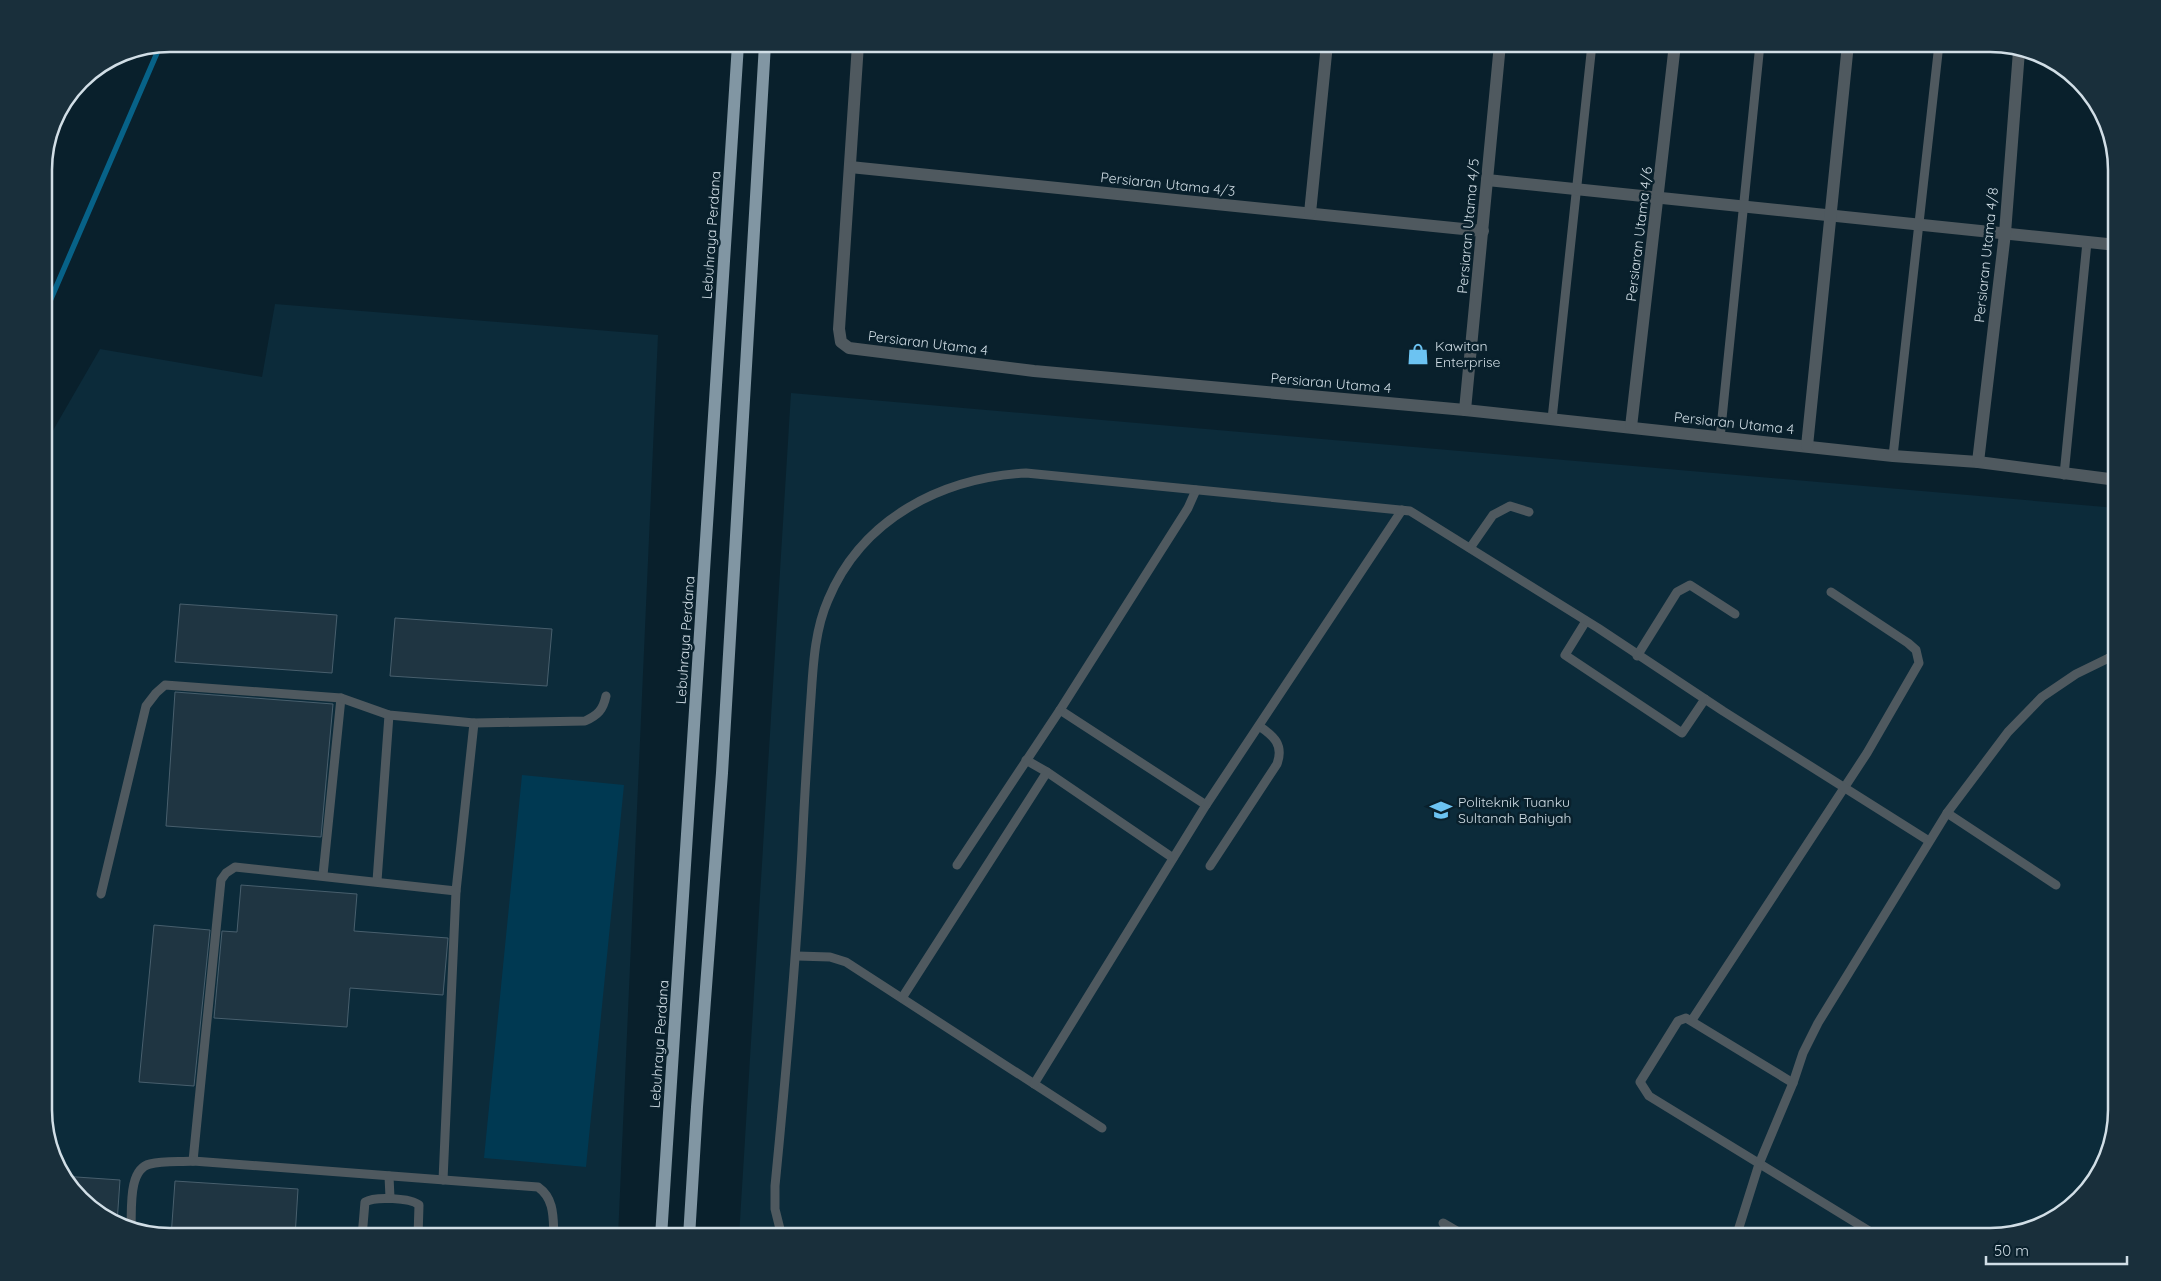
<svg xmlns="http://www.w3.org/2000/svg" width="2161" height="1281" font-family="Quicksand,sans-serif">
	<rect width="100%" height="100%" fill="#09202c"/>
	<g fill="#0c2b3a">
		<path d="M275,304l383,31 -40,902h-448l-63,-17 -46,-46 -17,-55v-673l56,-97 162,28z"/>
		<path d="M791,393l1326,115v603l-17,63 -46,46 -63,17h-1252z"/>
	</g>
	<path fill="#003952" d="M522,775l102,10 -38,382 -102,-9z"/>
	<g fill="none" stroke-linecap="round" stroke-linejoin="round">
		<path stroke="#076288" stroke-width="5.5" d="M44,315l116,-269"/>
	</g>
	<g fill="#1f3542" stroke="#485f6d">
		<path d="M180,604l157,11 -5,58 -157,-11z"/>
		<path d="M395,618l157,11 -5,57 -157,-10z"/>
		<path d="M175,692l158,12 -12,133 -155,-11z"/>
		<path d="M241,885l116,9 -3,37 94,7 -5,57 -93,-7 -3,39 -133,-9 8,-87 15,1z"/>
		<path d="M154,925l56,5 -16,156 -55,-4z"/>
		<path d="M62,1176l58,4 -3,43 -10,-3z"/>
		<path d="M175,1181l123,8 -3,48h-124z"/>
	</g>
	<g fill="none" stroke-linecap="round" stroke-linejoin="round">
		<g stroke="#4f595f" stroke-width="9">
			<path d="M1552,419l40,-375"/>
			<path d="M1720,438l40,-394"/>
			<path d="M1893,456l46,-412"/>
			<path d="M2064,475l23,-233"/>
			<path d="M1470,548l23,-33 17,-9 19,6"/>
			<path d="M1586,621l-21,34 117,78 23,-34"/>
			<path d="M1637,656l40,-64 13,-7 45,29"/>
			<path d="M2110,657l7,10"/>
			<path d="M1060,710l146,95"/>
			<path d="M1026,760l21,12 126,86"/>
			<path d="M1947,813l109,72"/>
			<path d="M957,865l103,-155 128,-202 8,-18"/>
			<path d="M1210,866l67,-102c7,-19 -3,-28 -18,-38"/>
			<path d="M323,875l18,-177"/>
			<path d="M377,881l12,-166"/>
			<path d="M101,894l45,-188 10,-13 9,-8 176,13 48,17 85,8 111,-2c13,-6 18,-11 21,-25"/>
			<path d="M797,956l33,1 16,5 256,166"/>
			<path d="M902,998l145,-226"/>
			<path d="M1692,1020l175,-267 52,-90 -3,-13 -8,-7 -77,-51"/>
			<path d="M1793,1083l-107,-65 -8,3 -38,61 9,14 230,141"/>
			<path d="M1034,1084l172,-279 196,-295"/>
			<path d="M193,1161l28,-281 5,-7 9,-6 221,24"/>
			<path d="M389,1176l1,22"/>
			<path d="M443,1180l13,-289 18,-168"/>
			<path d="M1443,1223l24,14"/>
			<path d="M131,1227c1,-18 -3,-58 19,-63 13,-3 29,-2 43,-3l345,26c17,12 15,31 16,50"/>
			<path d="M362,1237l3,-35c10,-6 46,-4 54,3l-1,32"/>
			<path d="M782,1237l-7,-28v-23c11,-112 21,-224 27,-336 2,-46 5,-92 8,-139 3,-37 3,-77 18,-111 34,-82 114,-122 198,-127l384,38 188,117 125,83 206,130"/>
			<path d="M1736,1237l23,-73 34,-81 10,-30 15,-30 129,-210 61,-81 34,-35 34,-23 41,-20"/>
		</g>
		<g stroke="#4f595f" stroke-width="12">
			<path d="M858,44l-19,285 2,13 8,6 185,23 431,39 428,46 85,6 139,18"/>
			<path d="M850,167l633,64"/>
			<path d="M1487,180l630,65"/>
			<path d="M1310,213l17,-169"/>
			<path d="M1465,410l35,-366"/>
			<path d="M1631,427l44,-383"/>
			<path d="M1807,446l41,-402"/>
			<path d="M1978,462l27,-229 14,-182"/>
		</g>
		<g stroke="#8196a3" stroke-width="12">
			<path d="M661,1237l77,-1193"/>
			<path d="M689,1237l8,-130 25,-334 43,-729"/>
		</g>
	</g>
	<defs>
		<g id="shop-bare" transform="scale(1.725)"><path d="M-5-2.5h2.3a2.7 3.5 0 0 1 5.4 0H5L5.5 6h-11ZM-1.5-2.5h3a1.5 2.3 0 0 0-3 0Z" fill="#6cc3f2" stroke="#09202c" stroke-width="2.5" paint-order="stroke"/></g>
		<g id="university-bare" transform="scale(1.725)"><path d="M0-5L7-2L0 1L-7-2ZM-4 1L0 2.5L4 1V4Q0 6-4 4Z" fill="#6cc3f2" stroke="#09202c" stroke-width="2.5" paint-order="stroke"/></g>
	</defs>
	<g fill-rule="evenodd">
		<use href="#shop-bare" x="1418" y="354"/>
		<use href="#university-bare" x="1441" y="810"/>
	</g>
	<g text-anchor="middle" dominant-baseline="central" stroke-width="5" stroke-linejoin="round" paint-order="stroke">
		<g font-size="14" fill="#d1dee6" stroke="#09202c">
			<text transform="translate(1168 184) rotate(6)">Persiaran Utama 4/3</text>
			<text transform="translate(1468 226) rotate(-85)">Persiaran Utama 4/5</text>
			<text transform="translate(1639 234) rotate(-83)">Persiaran Utama 4/6</text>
			<text transform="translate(711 235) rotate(-86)">Lebuhraya Perdana</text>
			<text transform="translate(1986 255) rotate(-84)">Persiaran Utama 4/8</text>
			<text transform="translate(928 343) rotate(7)">Persiaran Utama 4</text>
			<text transform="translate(1331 383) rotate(5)">Persiaran Utama 4</text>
			<text transform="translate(1734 423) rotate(6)">Persiaran Utama 4</text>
			<text transform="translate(685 640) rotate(-86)">Lebuhraya Perdana</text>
			<text transform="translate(659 1044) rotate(-86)">Lebuhraya Perdana</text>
		</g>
		<g font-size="14" fill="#d1dee6" stroke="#09202c" text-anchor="start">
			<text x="1435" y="346">Kawitan<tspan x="1435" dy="16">Enterprise</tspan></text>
			<text x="1458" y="802">Politeknik Tuanku<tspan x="1458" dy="16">Sultanah Bahiyah</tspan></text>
		</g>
	</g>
	<path d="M0 0H2161V1281H0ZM170 52H1990A118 118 0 0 1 2108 170V1110A118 118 0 0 1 1990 1228H170A118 118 0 0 1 52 1110V170A118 118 0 0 1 170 52Z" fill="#192f3b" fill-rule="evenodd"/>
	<path fill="none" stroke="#d1dee6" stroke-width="2.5" d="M170 52H1990A118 118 0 0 1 2108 170V1110A118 118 0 0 1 1990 1228H170A118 118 0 0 1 52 1110V170A118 118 0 0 1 170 52Z"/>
	<path d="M1986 1256v8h141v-8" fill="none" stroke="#d1dee6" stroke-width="2.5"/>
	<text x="1994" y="1256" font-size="15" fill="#d1dee6" stroke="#09202c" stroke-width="4" paint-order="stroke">50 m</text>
</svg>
